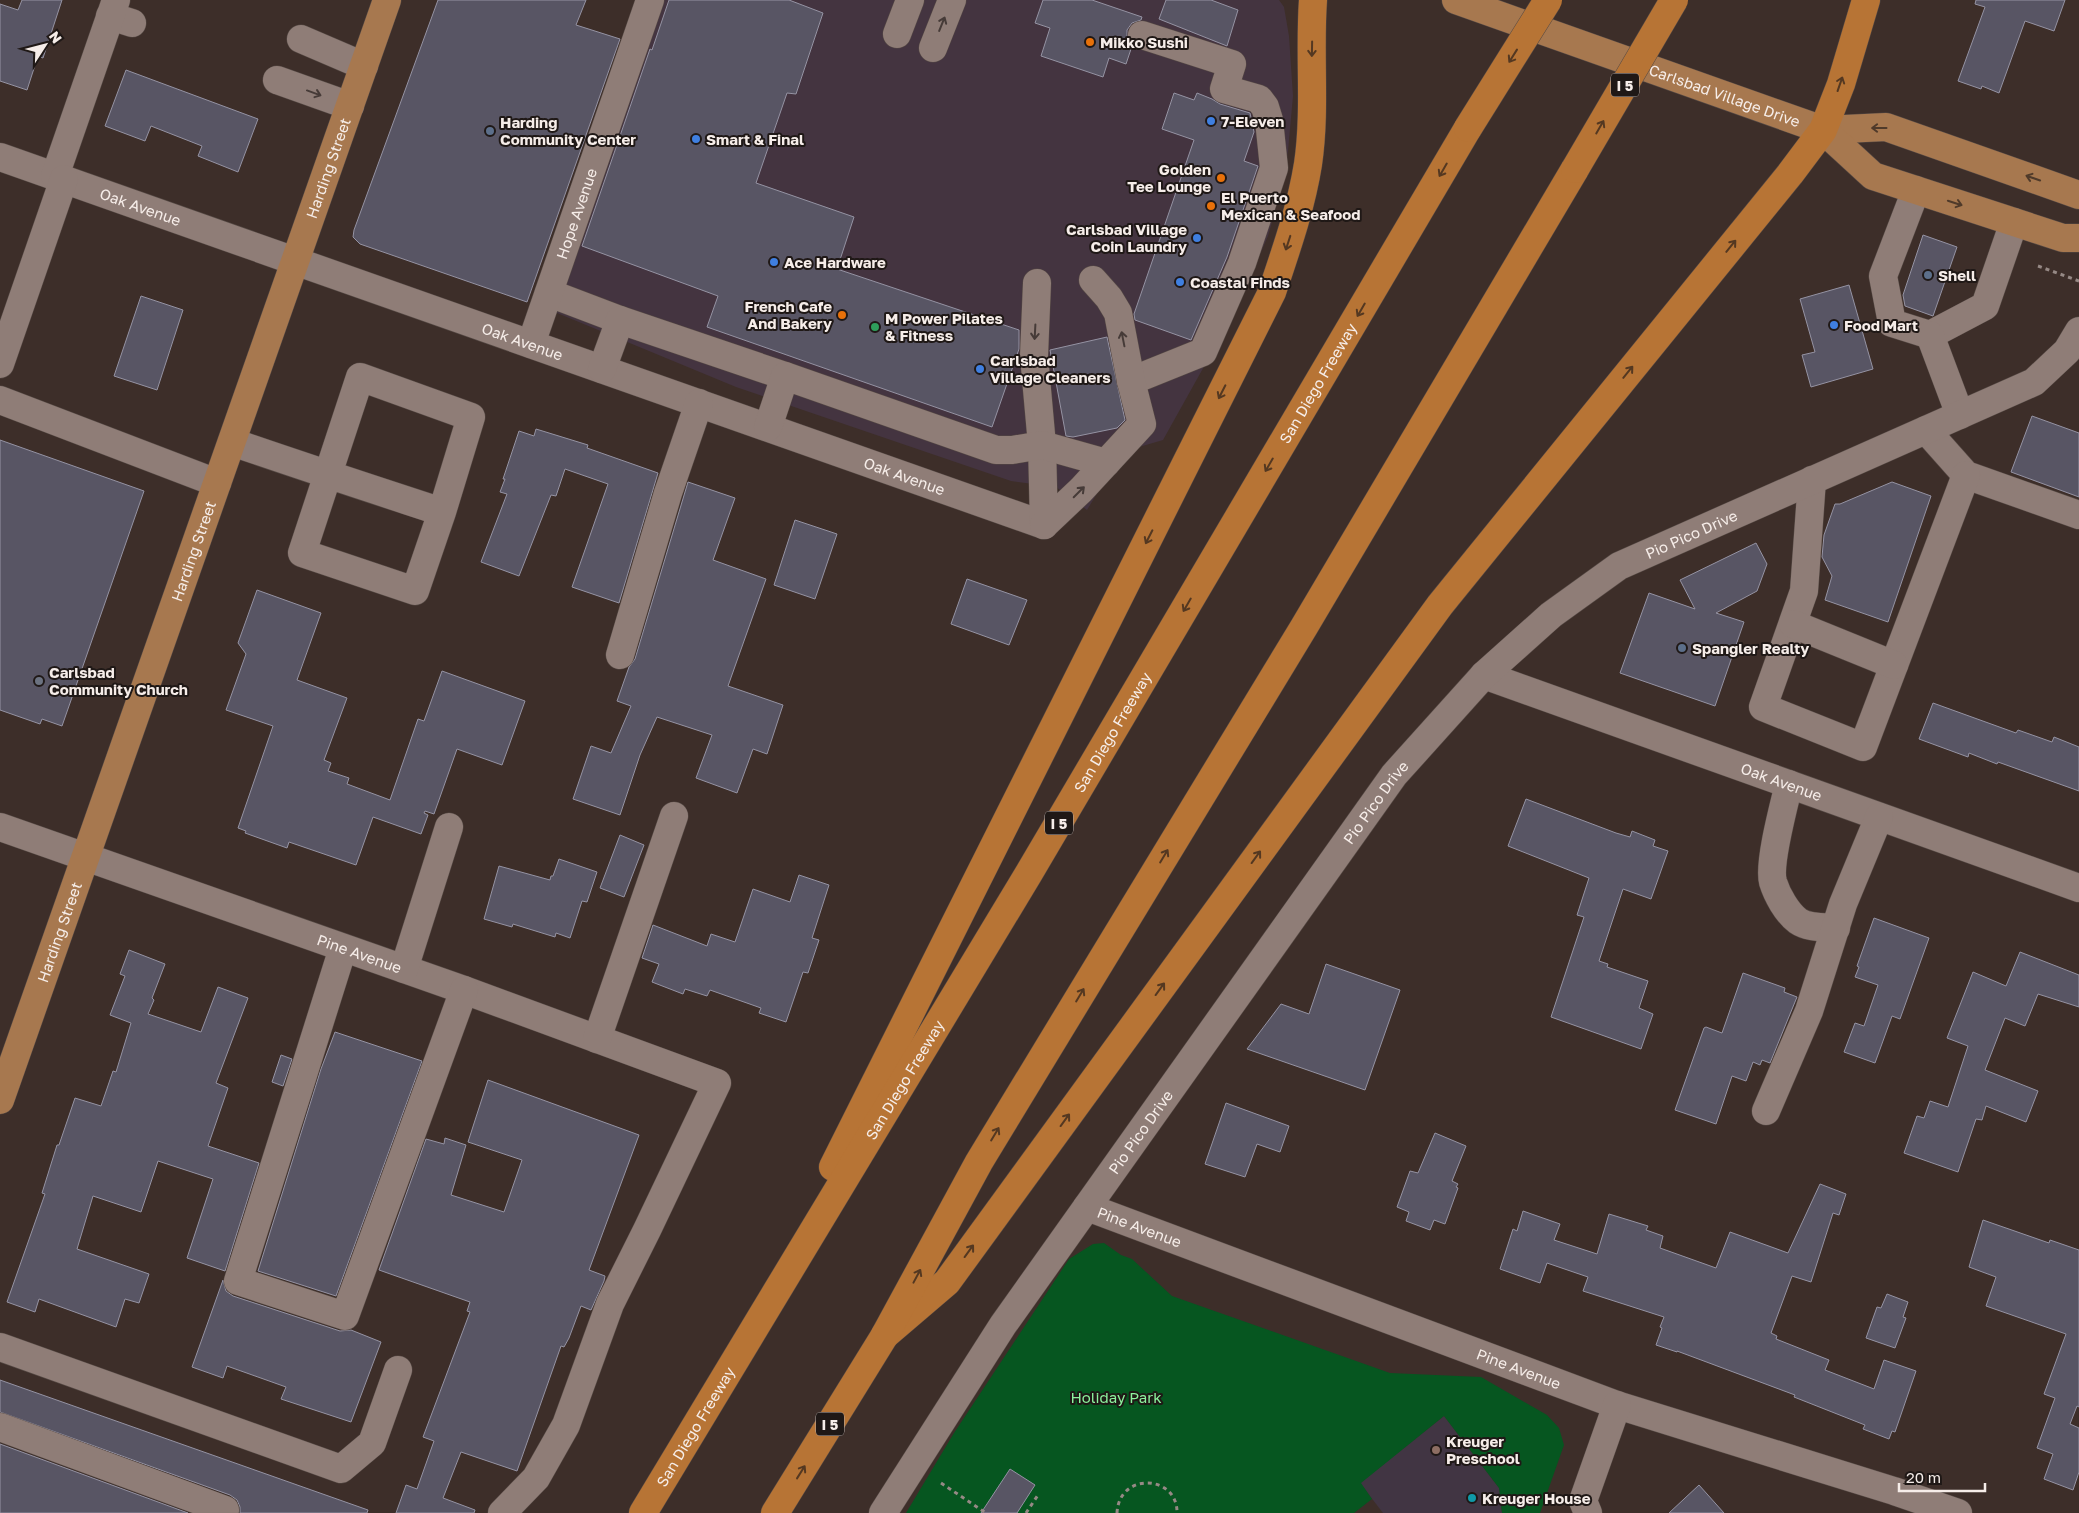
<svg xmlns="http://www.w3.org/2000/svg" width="2079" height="1513" font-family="'Golos Text',sans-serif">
	<rect width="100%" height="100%" fill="#3d2e29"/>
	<path fill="#443440" d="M642,0h637l5,7 5,29 4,60 -5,55 -9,45 -11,40 -33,75 -72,129 -41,12 -35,58 -31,-23 -45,-6 -275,-94 -203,-84z"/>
	<path fill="#413543" d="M1444,1416l55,72 3,25h-119l-23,-30z"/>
	<path fill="#065620" d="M1104,1243l17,12 11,4 40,37 218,77 91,4 66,38 12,13 5,17 -24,68h-38l-3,-25 -55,-72 -83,67 11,16 -18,14h-448l48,-80 115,-174 24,-15z"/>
	<g fill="#585564" stroke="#9593a3">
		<path d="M22,0h40l-19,58 -5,-2 -11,34 -27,-9v-77l18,6z"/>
		<path d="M438,0h148l-10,25 44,14 -93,263 -167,-58 -7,-7 1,-7z"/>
		<path d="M669,0h120l34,13 -27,81 -9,-1 -31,90 98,34 -17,52 182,61v19l-27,78 -285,-100 11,-31 -136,-50 68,-197 2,1z"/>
		<path d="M1043,0h49l50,17 -1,3 -9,3 -5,7v9l5,7 -6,18 -17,-6 -6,19 -62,-21 9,-28 -15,-5z"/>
		<path d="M1166,0h45l27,10 -11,36 -68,-27z"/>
		<path d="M1976,0h89l-11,31 -29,-10 -26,72 -17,-7 -1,3 -23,-8 27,-74 -10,-3z"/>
		<path d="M126,70l132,49 -20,53 -40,-16 4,-10 -51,-20 -6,15 -40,-15z"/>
		<path d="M1174,93l20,7 3,-7 15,6 8,5 30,9 4,19 -10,29 14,5 -31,91 -36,83 -56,-20 -1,-6 60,-174 -32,-11z"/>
		<path d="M1923,235l34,12 -24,69 -28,-10 -2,-11z"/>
		<path d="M1849,285l24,84 -62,18 -9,-32 13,-3 -15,-53z"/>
		<path d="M141,296l42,14 -26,80 -43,-14z"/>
		<path d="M1107,337l18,83 -8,8 -44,9 -7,-1 -16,-86z"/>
		<path d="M2032,416l47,17v64l-68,-25z"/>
		<path d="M536,429l52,16 -1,3 71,25 -39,130 -47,-16 36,-103 -43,-15 -9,27 -5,-1 -32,81 -38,-14 26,-68 -7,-2 5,-13h-2l16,-48 15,5z"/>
		<path d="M0,440l144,51 -82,235 -20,-7 -2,5 -40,-14z"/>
		<path d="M688,482l47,16 -22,62 53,19 -38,107 55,19 -16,49 -14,-5 -16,44 -41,-15 16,-43 -55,-18 -17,38 -20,60 -47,-16 18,-53 20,7 20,-47 -14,-5 12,-34 6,-8z"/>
		<path d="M1892,482l39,14 -43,126 -63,-22 7,-24 -10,-19 2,-22 11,-31h5z"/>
		<path d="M795,520l42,14 -22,65 -41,-14z"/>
		<path d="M1756,543l11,21 -10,27 -41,22 28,9 -29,84 -95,-33 29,-80 46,16 -15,-29z"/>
		<path d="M967,579l60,21 -18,45 -58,-21z"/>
		<path d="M257,590l64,23 -24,67 50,18 -23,62 7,3 -3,8 21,7 -2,6 43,16 28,-81 6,2 18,-50 83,30 -23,64 -45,-16 -23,65 -9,-3 -1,2 4,2 -7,19 -48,-17 -17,48 -67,-23 -2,6 -42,-15 1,-2 -8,-3 35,-102 -47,-16 20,-56 -8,-11z"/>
		<path d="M1933,703l83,30 2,-3 34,12 2,-5 25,10v44l-81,-29 -1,2 -28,-11 -1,4 -49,-18z"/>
		<path d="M1526,799l90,34 14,4 2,-6 23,9 -2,6 15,5 -17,48 -28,-10 -24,72 9,3 -1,3 41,14 -9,27 14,6 -12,35 -90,-32 33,-100 -7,-2 12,-37 -81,-32z"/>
		<path d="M620,835l24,10 -20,52 -24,-9z"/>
		<path d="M559,859l38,13 -10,30 -5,-1 -12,37 -14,-5 -1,4 -42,-13 -1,3 -28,-8 15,-53 51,14 1,-4h2z"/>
		<path d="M799,875l30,10 -17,53 7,2 -11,33 -5,-1 -17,50 -27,-9 2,-5 -51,-18 -3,6 -22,-7 -2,5 -31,-12 7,-18 -17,-6 11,-33 54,21 4,-12 24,8 18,-53 37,13z"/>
		<path d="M1874,918l55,20 -29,81 -8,-3 -17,47 -31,-11 11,-29 9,3 14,-41 -23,-8 4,-10 -2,-1z"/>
		<path d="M129,950l36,14 -13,34 2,2 -6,14 53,18 17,-45 30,11 -32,85 12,5 -20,58 51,17 -34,108 -38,-13 26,-79 -55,-18 -17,51 -48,-16 -16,53 72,25 -10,29 -14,-4 -9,28 -77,-28 -4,13 -28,-10 38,-108 -3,-1 15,-48h2l16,-47 26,8 12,-35 3,1 15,-49 -21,-8 15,-39 -5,-2z"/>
		<path d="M2020,952l59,23v32l-41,-13 -13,32 -20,-8 -20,52 53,21 -12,31 -40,-16 -4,14 -6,-1 -18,53 -54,-19 13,-37 7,2 6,-17 18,6 20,-61 -21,-8 26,-66 33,14z"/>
		<path d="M1326,964l74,26 -35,100 -118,-41 34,-45 28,10z"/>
		<path d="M1743,973l42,15 -1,4 13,5 -27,66 -8,-3 -2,5 -7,-3 -7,19 -14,-5 -16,48 -41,-14 29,-82 2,-1 16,6z"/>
		<path d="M335,1032l87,29 -86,235 -78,-25 63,-202z"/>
		<path d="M281,1055l11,4 -9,27 -11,-4z"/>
		<path d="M488,1080l151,55 -50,135 16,6 -1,5 -13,29 -10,-4 -12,32 -5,9 -3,-1 -44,125 -56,-19 -18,46 32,12 -1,3h-78l10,-28 11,4 17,-48 -11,-4 47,-125 -3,-1 3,-9 -91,-32 47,-131 18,5 1,-6 21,7 -15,50 53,17 18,-52 -54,-18z"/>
		<path d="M1226,1103l63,23 -9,26 -23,-8 -12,33 -40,-13z"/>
		<path d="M1435,1133l31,13 -14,35 6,3 -2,3 2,1 -13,36 -11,-4 -4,10 -24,-9 3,-9 -12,-5 13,-36 8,2z"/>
		<path d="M1820,1184l26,10 -7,21 -6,-2 -22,69 -19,-6 -21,57 6,3 -1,3 53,21 -4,10 49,19 10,-29 32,11 -21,61 -3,-1 -3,8 -26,-10 2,-4 -71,-28 1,-2 -118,-44v1l-21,-7 6,-17 -2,-1 4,-10 -81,-26 5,-14 -41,-14 -7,20 -40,-14 13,-40 4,2 6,-20 37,13 -6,16 43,14 12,-40 39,12 -2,4 17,6 -3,12 56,20 14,-36 58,21z"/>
		<path d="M1983,1220l66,23 1,-3 29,10v157l-2,-1 -7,18 9,4v44l-6,18 -29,-11 9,-25 -16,-6 18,-50 -11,-4 22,-60 -80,-28 10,-29 -27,-10z"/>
		<path d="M223,1280l3,11 7,5 107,35 11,-1 30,12 -30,80 -70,-23 5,-12 -59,-21 -4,12 -31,-11z"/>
		<path d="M1887,1294l21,8 -5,15 3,1 -11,30 -29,-10 11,-31 4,1z"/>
		<path d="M0,1380l368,130 -1,3h-127v-6l-3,-7 -7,-5 -230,-83z"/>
		<path d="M0,1444l188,69h-188z"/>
		<path d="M1010,1469l25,16 -18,28h-36z"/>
		<path d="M1699,1485l25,28h-55z"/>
	</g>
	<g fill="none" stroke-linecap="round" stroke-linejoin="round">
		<g stroke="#564a45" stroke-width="29">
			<g id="minor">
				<path d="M110,16l22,7"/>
				<path d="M897,34l13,-34"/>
				<path d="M301,39l63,27"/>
				<path d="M933,48l19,-48"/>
				<path d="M277,80l73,26"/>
				<path id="s1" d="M0,157l1044,368"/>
				<path d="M55,176l61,-176"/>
				<path d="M1916,190l-33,86 9,47 38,12 55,-29 29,-84"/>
				<path d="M1037,283l-3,73 8,89 2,80"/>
				<path d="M549,293l71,27"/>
				<path d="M1930,335l30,80"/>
				<path id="s2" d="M531,344l119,-344"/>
				<path d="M0,364l64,-185"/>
				<path d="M602,369l18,-49 165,56"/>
				<path d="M1131,381l72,-29 39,-89 32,-95 -5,-48 -4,-13 -6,-8 -35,-10 8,-25 -90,-29"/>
				<path d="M0,400l217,83"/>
				<path d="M768,427l17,-51 211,74h16l30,-5 64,18"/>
				<path d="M1926,430l40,45 113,40"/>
				<path d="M232,442c69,24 140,47 210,70l29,-95 -111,-40 -58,176 113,38 27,-79"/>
				<path d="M1812,480l-8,111 -41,116 100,40 103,-272"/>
				<path d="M1044,525l37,-35 61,-66 -11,-43 -13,-68 -9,-15 -16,-18"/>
				<path d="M1793,624l101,41"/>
				<path d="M620,655l48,-162 31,-90"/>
				<path id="s3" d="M1484,675l595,213"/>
				<path d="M1789,784c-5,21 -21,80 -16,98 4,13 14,31 25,39 10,7 26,6 38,7"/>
				<path id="s4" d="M0,827l464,163 253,93 -70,147 -37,74 -44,121 -30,53 -34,35"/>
				<path d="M343,948l-105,333 107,35 119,-326"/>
				<path d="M404,969l45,-142"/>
				<path d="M597,1039l77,-223"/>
				<path d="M1766,1111l43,-100 34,-107 36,-87"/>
				<path id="s5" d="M1087,1207l530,198 277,86 64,22"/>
				<path d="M0,1347l341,122 31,-26 26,-73"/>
				<path d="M0,1427l225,83"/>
				<path id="s6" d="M883,1513l120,-188 391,-550 90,-100 67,-60 68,-49 415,-184 33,-31 12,-20"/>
				<path d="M1588,1513l-5,-12 34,-96"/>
			</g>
		</g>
		<g stroke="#564a45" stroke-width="29">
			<g id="major">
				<path id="s7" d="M1456,0l367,130 63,-3 193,68"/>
				<path d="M1823,130l50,46 190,62h16"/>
				<path id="s8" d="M0,1100l387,-1100"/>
			</g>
		</g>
		<g stroke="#564a45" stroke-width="29">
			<g id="highway">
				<path d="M833,1167l439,-875c14,-42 29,-84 36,-128 8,-54 1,-110 5,-164"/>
				<path d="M885,1335l62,-53 493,-677 350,-431 33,-44 18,-46 25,-84"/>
				<path id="s9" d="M643,1513l386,-640 439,-745"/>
				<path d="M775,1513l110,-178 94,-173 325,-535 271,-458"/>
			</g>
		</g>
		<g stroke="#968985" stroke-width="3" stroke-dasharray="4 4" stroke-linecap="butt">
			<path d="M2038,266l41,15"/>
			<path d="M941,1483l45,30"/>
			<path d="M1026,1513l12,-18"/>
			<path d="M1117,1513c2,-42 61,-38 60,0"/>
		</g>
		<use href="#minor" stroke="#8f7d77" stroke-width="28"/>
		<use href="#major" stroke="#a7784f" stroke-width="28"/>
		<use href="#highway" stroke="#b77435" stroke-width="28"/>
		<g stroke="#564a45" stroke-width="29" stroke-linecap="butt">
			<g id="highway-bridge">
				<path d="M1468,128l80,-128"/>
				<path d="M1575,169l99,-169"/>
			</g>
		</g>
		<use href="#highway-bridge" stroke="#b77435" stroke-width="28"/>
	</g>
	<defs><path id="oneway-shaft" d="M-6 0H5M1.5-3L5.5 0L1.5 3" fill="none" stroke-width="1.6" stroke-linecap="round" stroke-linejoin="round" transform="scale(1.25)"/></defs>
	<g stroke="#463b38">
		<use href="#oneway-shaft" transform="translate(942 24) rotate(-68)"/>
		<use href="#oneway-shaft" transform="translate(314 93) rotate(20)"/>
		<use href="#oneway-shaft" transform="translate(1035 332) rotate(93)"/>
		<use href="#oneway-shaft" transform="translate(1123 339) rotate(-101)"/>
		<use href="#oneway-shaft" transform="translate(1079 492) rotate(-45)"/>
	</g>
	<g stroke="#543821">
		<use href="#oneway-shaft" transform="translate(1312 49) rotate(91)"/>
		<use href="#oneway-shaft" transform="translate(1513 56) rotate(122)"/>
		<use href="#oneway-shaft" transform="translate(1840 84) rotate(-71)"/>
		<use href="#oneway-shaft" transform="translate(1600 127) rotate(-60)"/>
		<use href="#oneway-shaft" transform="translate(1443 170) rotate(120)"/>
		<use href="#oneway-shaft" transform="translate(1288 243) rotate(108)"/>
		<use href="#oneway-shaft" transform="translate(1731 246) rotate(-51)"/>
		<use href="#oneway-shaft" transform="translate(1361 310) rotate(120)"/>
		<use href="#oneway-shaft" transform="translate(1628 372) rotate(-51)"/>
		<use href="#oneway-shaft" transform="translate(1222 392) rotate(117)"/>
		<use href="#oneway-shaft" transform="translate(1269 465) rotate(120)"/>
		<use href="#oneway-shaft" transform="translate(1149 537) rotate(117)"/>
		<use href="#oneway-shaft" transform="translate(1187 605) rotate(120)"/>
		<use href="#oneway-shaft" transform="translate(1164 856) rotate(-59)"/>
		<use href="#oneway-shaft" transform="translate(1256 857) rotate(-54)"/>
		<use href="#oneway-shaft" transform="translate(1160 989) rotate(-54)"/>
		<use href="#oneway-shaft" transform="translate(1080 995) rotate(-59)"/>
		<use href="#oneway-shaft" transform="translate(1065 1120) rotate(-54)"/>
		<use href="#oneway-shaft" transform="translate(995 1134) rotate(-59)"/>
		<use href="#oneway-shaft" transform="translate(969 1251) rotate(-54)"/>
		<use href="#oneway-shaft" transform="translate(917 1276) rotate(-62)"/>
		<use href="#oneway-shaft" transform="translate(801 1472) rotate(-58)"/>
	</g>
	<g stroke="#4f3a2a">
		<use href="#oneway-shaft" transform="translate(1879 128) rotate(-180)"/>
		<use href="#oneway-shaft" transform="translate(2033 178) rotate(-161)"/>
		<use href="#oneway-shaft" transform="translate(1955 203) rotate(18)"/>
	</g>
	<g fill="#e8710a" stroke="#1f1816" stroke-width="2">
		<circle cx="1090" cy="42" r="5"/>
		<circle cx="1221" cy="178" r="5"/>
		<circle cx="1211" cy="206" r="5"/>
		<circle cx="842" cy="315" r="5"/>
	</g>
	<g fill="#3f7fe0" stroke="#1f1816" stroke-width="2">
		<circle cx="1211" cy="121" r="5"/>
		<circle cx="696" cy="139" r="5"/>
		<circle cx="1197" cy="238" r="5"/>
		<circle cx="774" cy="262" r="5"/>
		<circle cx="1180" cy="282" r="5"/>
		<circle cx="1834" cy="325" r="5"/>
		<circle cx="980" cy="369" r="5"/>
	</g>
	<g fill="#5c6f8a" stroke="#1f1816" stroke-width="2">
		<circle cx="490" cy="131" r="5"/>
		<circle cx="1928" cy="275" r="5"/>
		<circle cx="1682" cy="648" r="5"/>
	</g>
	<circle fill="#2e9e5b" stroke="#1f1816" stroke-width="2" cx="875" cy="327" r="5"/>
	<circle fill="#6b7280" stroke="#1f1816" stroke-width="2" cx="39" cy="681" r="5"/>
	<circle fill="#8d6e63" stroke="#1f1816" stroke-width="2" cx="1436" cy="1450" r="5"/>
	<circle fill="#0f9aa8" stroke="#1f1816" stroke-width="2" cx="1472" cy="1498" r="5"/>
	<g text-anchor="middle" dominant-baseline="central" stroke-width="4" stroke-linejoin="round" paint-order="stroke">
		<g fill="#1f1816" stroke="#b6adaa" stroke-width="1">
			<rect x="1611" y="73.5" width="28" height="23" rx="4"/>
			<rect x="1045" y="811.5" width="28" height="23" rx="4"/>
			<rect x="816" y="1412.5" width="28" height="23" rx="4"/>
		</g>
		<g font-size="14" font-weight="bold" fill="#f6ede9">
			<text x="1625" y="85">I 5</text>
			<text x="1059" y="823">I 5</text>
			<text x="830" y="1424">I 5</text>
		</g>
		<g font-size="15" font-weight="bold" fill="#f6ede9" stroke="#1f1816" text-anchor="start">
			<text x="1100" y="42">Mikko Sushi</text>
			<text x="1221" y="121">7-Eleven</text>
			<text x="500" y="122">Harding<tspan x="500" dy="17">Community Center</tspan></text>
			<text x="706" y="139">Smart &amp; Final</text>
			<text x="1211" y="169" text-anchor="end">Golden<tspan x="1211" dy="17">Tee Lounge</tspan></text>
			<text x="1221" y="197">El Puerto<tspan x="1221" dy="17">Mexican &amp; Seafood</tspan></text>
			<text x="1187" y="229" text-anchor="end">Carlsbad Village<tspan x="1187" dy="17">Coin Laundry</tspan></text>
			<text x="784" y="262">Ace Hardware</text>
			<text x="1938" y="275">Shell</text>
			<text x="1190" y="282">Coastal Finds</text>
			<text x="832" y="306" text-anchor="end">French Cafe<tspan x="832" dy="17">And Bakery</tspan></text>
			<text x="885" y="318">M Power Pilates<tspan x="885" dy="17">&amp; Fitness</tspan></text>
			<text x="1844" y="325">Food Mart</text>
			<text x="990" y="360">Carlsbad<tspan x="990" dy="17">Village Cleaners</tspan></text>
			<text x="1692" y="648">Spangler Realty</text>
			<text x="49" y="672">Carlsbad<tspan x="49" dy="17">Community Church</tspan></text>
			<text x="1446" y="1441">Kreuger<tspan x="1446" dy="17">Preschool</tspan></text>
			<text x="1482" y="1498">Kreuger House</text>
		</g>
		<g font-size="15" fill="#f6ede9" stroke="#1f1816">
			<text stroke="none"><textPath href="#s7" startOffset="285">Carlsbad Village Drive</textPath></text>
			<text stroke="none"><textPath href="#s8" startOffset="988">Harding Street</textPath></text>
			<text stroke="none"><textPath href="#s1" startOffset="149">Oak Avenue</textPath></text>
			<text stroke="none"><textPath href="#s2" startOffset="138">Hope Avenue</textPath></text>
			<text stroke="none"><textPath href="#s1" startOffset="554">Oak Avenue</textPath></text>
			<text stroke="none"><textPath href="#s9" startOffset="1316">San Diego Freeway</textPath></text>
			<text stroke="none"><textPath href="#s1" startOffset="959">Oak Avenue</textPath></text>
			<text stroke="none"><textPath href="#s6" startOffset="1285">Pio Pico Drive</textPath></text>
			<text stroke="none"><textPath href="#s8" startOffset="582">Harding Street</textPath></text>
			<text stroke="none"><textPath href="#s9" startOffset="911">San Diego Freeway</textPath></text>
			<text stroke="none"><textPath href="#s3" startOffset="316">Oak Avenue</textPath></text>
			<text stroke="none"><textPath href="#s6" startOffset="865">Pio Pico Drive</textPath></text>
			<text stroke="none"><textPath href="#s8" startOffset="178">Harding Street</textPath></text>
			<text stroke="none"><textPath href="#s4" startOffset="381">Pine Avenue</textPath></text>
			<text stroke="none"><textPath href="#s9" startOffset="506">San Diego Freeway</textPath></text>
			<text stroke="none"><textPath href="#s6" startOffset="460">Pio Pico Drive</textPath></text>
			<text stroke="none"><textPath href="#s5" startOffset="56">Pine Avenue</textPath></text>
			<text stroke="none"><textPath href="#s5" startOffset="461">Pine Avenue</textPath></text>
			<text stroke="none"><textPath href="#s9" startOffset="101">San Diego Freeway</textPath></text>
		</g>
		<g font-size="15" fill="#8df39e" stroke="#1f1816">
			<text x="1116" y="1397">Holiday Park</text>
		</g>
	</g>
	<g transform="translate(45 45) rotate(54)" stroke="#1f1816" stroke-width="4" paint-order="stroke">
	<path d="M0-4L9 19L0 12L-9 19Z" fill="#f6ede9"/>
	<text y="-8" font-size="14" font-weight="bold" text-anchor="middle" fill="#f6ede9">N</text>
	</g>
	<path d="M1899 1483v8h86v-8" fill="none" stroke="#f6ede9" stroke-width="2.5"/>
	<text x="1906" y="1483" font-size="15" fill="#f6ede9" stroke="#1f1816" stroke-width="4" paint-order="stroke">20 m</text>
</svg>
